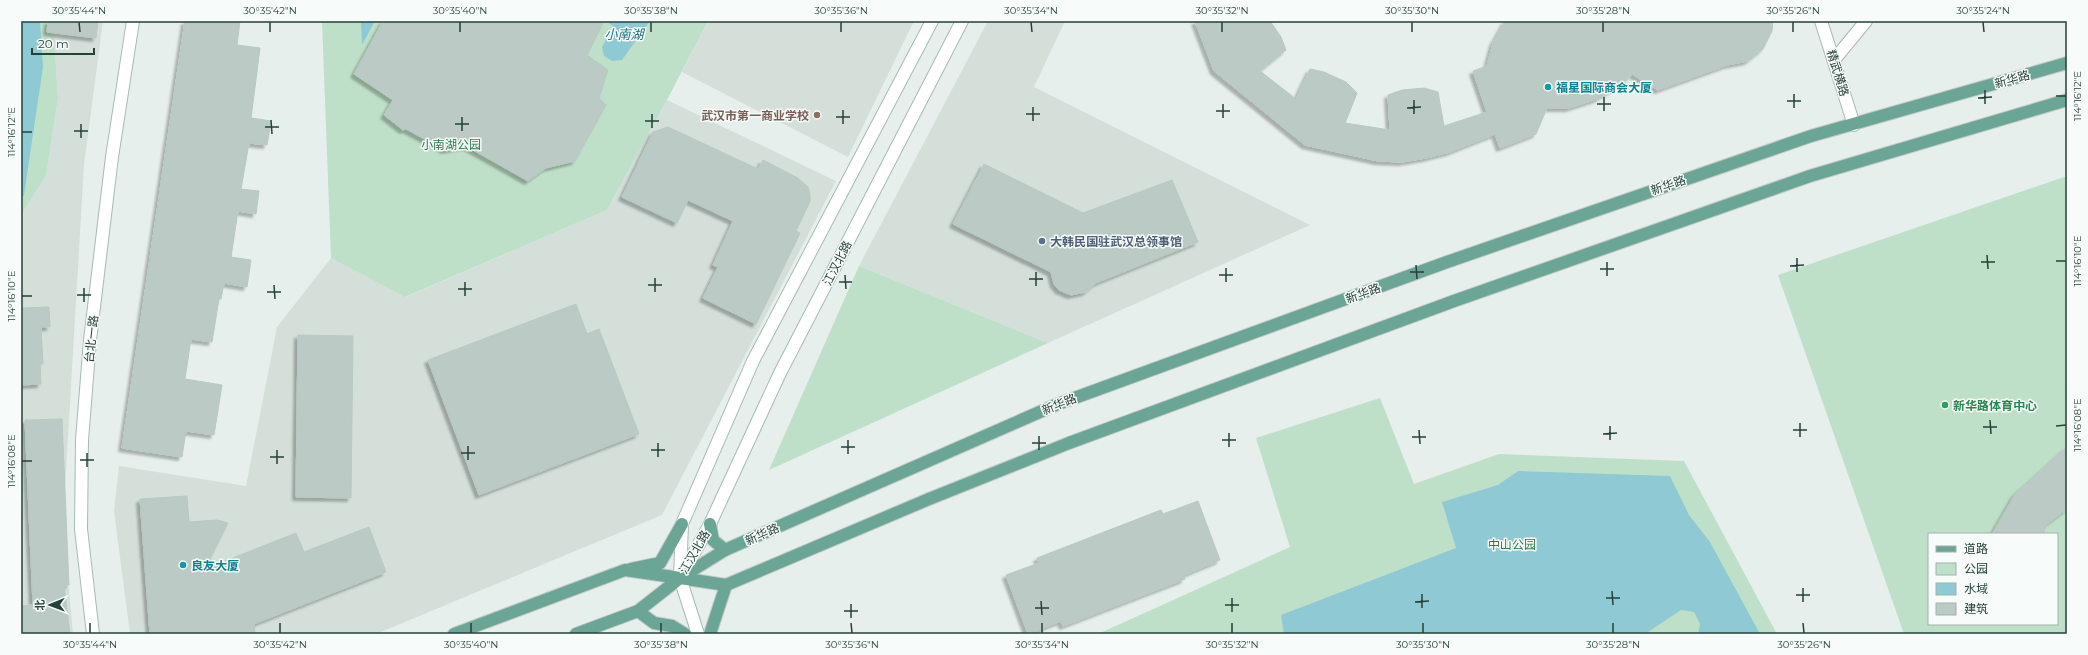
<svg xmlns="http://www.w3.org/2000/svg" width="2088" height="655" font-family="Montserrat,'Noto Sans SC',sans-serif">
	<defs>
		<filter id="shadow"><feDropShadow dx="-3.5" dy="3.5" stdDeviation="1" flood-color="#0004"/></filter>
	</defs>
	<rect width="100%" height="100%" fill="#e6efeb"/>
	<g fill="#d4dfda">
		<path d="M53,21h50l-19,144 -21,358 10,111h-52v-419l25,-39 12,-78z"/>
		<path d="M708,21h206l-66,136 -166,-85z"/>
		<path d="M988,21h77l-31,66 276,138 -262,118 -189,-77z"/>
		<path d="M667,100l169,81 -174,334 -286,119h-246l-16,-123 5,-45 127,20 31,-159 54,-69 75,39 201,-87z"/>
	</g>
	<g fill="#bfe0c8" fill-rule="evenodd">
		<path d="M21,21h32l5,77 -12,78 -25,39z"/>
		<path d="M322,21h386l-41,79 -60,110 -202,87 -74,-39z"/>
		<path d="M2067,176v458h-163l-126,-359zM1929,534h128v90h-128z"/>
		<path d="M859,266l189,77 -279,127z"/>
		<path d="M1380,398l34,86 85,-30 185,7 93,173h-679l192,-87 -34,-109z"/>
	</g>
	<g fill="#8ec9d4">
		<path d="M21,21h19l3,46 -19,128 -3,4z"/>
		<path d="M361,21h14l-13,24z"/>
		<path d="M606,21h44l-28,39 -10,1 -8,-5 -2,-9 11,-21z"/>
		<path d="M1518,471l152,5 19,39 21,27 50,92h-62l2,-10 -6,-12 -13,-2 -36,24h-361l-3,-19 175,-67 -14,-46 56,-17z"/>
	</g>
	<g fill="#bbcac4" stroke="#b8c9c2" filter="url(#shadow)">
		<path d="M48,21h50l-2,17 -49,-6z"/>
		<path d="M185,21h55l-3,24 23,3 -9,70 20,3 -4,24 -18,-2 -8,46 18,2 -3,23 -18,-3 -7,46 20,3 -4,27 -23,-4 -3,16h-2l-7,43 -21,-3 -6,40 37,6 -8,50 -28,-4 -4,26 -60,-9z"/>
		<path d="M383,21h221l-17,34 21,15 -9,28 7,7 -31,56 -29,7 -18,13 -62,-35 -21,4 -39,-21 -3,1 -19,-15 9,-15 -39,-26z"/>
		<path d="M1195,21h75l11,16 5,13 -26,21 36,28 14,-30 14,3 22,10 11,11 -12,30 45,7 -2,-35 14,-5 22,-2 14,4 6,34 43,-14 -14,-41 14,-5 6,-23 12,-22h268l-1,10 -9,18 -15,12 -21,4 -69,25 -26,-16 -9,10 -26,15 -28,9h-22l-11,26 -36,14 -5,-14 -45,18 -24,6 -24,4 -24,-1 -73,-16 -91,-74z"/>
		<path d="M668,127l90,42 5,-9 35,18 10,9 2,7v7l-14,30 4,2 -44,91 -53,-26 15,-31 -5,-2 20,-44 -45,-21 -11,23 -55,-26 31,-65z"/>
		<path d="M984,164l99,49 89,-33 26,62 -102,41 -10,9 -15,3 -12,-5 -5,-6 -3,-12 -98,-48z"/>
		<path d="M576,304l11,30 12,-5 40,105 -160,61 -51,-135z"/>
		<path d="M49,307l1,20h-9l2,37h-3l1,20 -20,1v-77z"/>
		<path d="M298,335l55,1 -2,162 -55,-1z"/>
		<path d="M62,419l7,166h-5l6,49h-49v-28l12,-1 -8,-185z"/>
		<path d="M2067,447v62l-20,15 -4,10h-51l23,-40z"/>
		<path d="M187,496l2,26 28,-2 11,3 -23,46 91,-36 8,19 65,-25 17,45 -132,52 1,10h-105l-10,-135z"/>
		<path d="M1198,501l22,59 -36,15 1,4 -122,47 -2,-5 -33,13 -22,-59 33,-12 -2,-5 124,-48 2,4z"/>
	</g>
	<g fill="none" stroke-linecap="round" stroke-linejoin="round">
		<g stroke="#a8b8b2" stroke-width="14">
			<g id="street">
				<path d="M1821,21l33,104"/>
				<path d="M1834,60l32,-39"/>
			</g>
		</g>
		<g stroke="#a4bbb3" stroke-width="14">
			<g id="secondary">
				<path d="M682,575l28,-51 70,-151 182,-352"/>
				<path d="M93,634l-12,-105 1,-89 8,-100 22,-183 21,-136"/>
				<path d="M698,634l-18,-56 2,-54 71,-163 179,-340"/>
			</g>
		</g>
		<g stroke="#c2cac8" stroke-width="14">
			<g id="primary">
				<path d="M710,524l3,16 12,10"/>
				<path d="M631,569l29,-6 22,-39"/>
				<path d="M638,611l16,12 18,3 13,8"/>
				<path d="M454,634l171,-64 55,8 45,-28 333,-146 389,-142 364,-126 256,-73"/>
				<path d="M576,634l62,-23 42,-33 46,7 203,-86 140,-56 385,-142 356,-125 257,-76"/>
				<path d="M710,634l16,-49"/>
			</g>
		</g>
		<use href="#street" stroke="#fff" stroke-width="12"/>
		<use href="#secondary" stroke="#fff" stroke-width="12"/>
		<use href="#primary" stroke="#6aa596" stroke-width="12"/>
	</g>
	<path fill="none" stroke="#24423a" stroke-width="1.5" d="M79,22l1,10M270,22v10M460,22v10M651,22v10M841,22v10M1031,22l1,10M1222,22v10M1412,22v10M1603,22v10M1793,22v10M1983,22l1,10M1985,90v14M1794,94v14M2056,96h10M1604,97v14M1978,98l14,-1M1414,100v14M1787,101h14M1223,104v14M1597,104h14M1033,107v14M1407,108l14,-1M843,110v14M1216,111h14M652,114v14M1026,114h14M462,117v14M836,117h14M271,120l1,14M645,121h14M81,124v14M455,124h14M265,127h14M74,131h14M22,132h10M1987,255l1,14M1797,258v14M2056,261h10M1607,262v14M1981,262h14M1416,265l1,14M1790,266l14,-1M1226,268v14M1600,269h14M1036,272v14M1410,272h14M845,275l1,14M1219,275h14M655,278v14M1029,279h14M465,282v14M839,282h13M274,285l1,14M648,285h14M84,288v14M458,289h14M267,292h14M77,295h14M22,296h10M1990,420l1,14M1800,423v14M1610,426v14M2056,426l10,-1M1983,427h14M1419,430l1,14M1793,430h14M1229,433v14M1603,434l14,-1M1039,436v14M1412,437h14M848,440v14M1222,440h14M658,443v14M1032,443h14M468,446v14M841,447h14M277,450v14M651,450h14M87,453v14M461,453h14M270,457h14M80,460h14M22,461h10M1803,588v14M1612,591l1,14M1422,594v14M1796,595h14M1232,598v14M1606,598h14M1041,601l1,14M1415,602l14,-1M851,604v14M1225,605h14M1035,608h14M844,611h14M90,623v10M280,623v10M471,623v10M661,623v10M851,623l1,10M1042,623v10M1232,623v10M1423,623v10M1613,623v10M1803,623l1,10"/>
	<g fill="#0f9aa8" stroke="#f7fbf9" stroke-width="1.5">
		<circle cx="1548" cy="87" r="4"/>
		<circle cx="183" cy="565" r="4"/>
	</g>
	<circle fill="#8d6e63" stroke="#f7fbf9" stroke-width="1.5" cx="817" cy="115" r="4"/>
	<circle fill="#5c6f8a" stroke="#f7fbf9" stroke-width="1.5" cx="1042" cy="241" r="4"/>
	<circle fill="#2e9e5b" stroke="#f7fbf9" stroke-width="1.5" cx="1945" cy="405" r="4"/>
	<g text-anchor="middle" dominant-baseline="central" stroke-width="3" stroke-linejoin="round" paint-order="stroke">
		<g font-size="12" fill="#24423a" stroke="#f7fbf9">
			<text transform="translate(1838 73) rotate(73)">精武横路</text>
			<text transform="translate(2012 79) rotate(-16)">新华路</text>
			<text transform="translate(1668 185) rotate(-19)">新华路</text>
			<text transform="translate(837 263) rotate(-63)">江汉北路</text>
			<text transform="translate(1363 293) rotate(-20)">新华路</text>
			<text transform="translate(91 339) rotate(-84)">台北一路</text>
			<text transform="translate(1059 404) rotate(-22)">新华路</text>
			<text transform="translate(762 534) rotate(-24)">新华路</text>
			<text transform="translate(694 552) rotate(-60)">江汉北路</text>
		</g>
		<g font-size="12" font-weight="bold" fill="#0d838f" stroke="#f7fbf9" text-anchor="start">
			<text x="1556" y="87">福星国际商会大厦</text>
			<text x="191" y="565">良友大厦</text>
		</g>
		<g font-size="12" font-weight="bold" fill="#785e54" stroke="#f7fbf9" text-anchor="end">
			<text x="809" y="115">武汉市第一商业学校</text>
		</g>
		<g font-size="12" fill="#2d7a4b" stroke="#f7fbf9">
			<text x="451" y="144">小南湖公园</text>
			<text x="1512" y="544">中山公园</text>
		</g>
		<g font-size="12" font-weight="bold" fill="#4e5e75" stroke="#f7fbf9" text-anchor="start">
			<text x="1050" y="241">大韩民国驻武汉总领事馆</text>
		</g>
		<g font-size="12" font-weight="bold" fill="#27864d" stroke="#f7fbf9" text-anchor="start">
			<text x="1953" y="405">新华路体育中心</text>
		</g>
		<g font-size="13" font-style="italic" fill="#1c6f80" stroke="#f7fbf9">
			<text x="624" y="34">小南湖</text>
		</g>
	</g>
	<rect width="2088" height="655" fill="none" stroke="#f7fbf9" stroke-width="44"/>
	<rect x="1928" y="533" width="130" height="92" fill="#f7fbf9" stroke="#a3b1ad"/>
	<rect x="1936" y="546" width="20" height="6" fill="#6aa596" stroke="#a3b1ad"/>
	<text x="1964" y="553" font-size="12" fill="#24423a">道路</text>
	<rect x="1936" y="563" width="20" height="12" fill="#bfe0c8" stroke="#a3b1ad"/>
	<text x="1964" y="573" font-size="12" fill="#24423a">公园</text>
	<rect x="1936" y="583" width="20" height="12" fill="#8ec9d4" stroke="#a3b1ad"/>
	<text x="1964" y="593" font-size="12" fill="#24423a">水域</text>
	<rect x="1936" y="603" width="20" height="12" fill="#bbcac4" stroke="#a3b1ad"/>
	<text x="1964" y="613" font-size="12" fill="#24423a">建筑</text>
	<g transform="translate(50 605) rotate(269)" stroke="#f7fbf9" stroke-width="3" paint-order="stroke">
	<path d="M0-3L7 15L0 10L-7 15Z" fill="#24423a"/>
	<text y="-6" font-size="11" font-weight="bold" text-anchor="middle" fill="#24423a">北</text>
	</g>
	<path d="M32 48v6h62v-6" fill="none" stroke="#24423a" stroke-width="2"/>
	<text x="38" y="48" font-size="12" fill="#24423a" stroke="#f7fbf9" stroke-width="3" paint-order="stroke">20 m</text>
	<rect x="22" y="22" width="2044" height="611" fill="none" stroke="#24423a" stroke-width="1.5"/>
	<g font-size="10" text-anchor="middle" fill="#24423a">
		<text x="79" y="14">30°35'44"N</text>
		<text x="270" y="14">30°35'42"N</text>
		<text x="460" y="14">30°35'40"N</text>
		<text x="651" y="14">30°35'38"N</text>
		<text x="841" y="14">30°35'36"N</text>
		<text x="1031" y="14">30°35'34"N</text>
		<text x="1222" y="14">30°35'32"N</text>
		<text x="1412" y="14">30°35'30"N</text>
		<text x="1603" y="14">30°35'28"N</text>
		<text x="1793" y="14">30°35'26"N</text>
		<text x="1983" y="14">30°35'24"N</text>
		<text transform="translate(2077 96) rotate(-90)" y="4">114°16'12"E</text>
		<text transform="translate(11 132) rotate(-90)" y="4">114°16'12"E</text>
		<text transform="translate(2077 261) rotate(-90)" y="4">114°16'10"E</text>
		<text transform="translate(11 296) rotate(-90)" y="4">114°16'10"E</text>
		<text transform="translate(2077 425) rotate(-90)" y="4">114°16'08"E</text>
		<text transform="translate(11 461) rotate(-90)" y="4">114°16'08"E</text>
		<text x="90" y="648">30°35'44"N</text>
		<text x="280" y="648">30°35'42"N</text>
		<text x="471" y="648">30°35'40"N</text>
		<text x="661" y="648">30°35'38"N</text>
		<text x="852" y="648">30°35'36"N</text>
		<text x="1042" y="648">30°35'34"N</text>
		<text x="1232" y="648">30°35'32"N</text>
		<text x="1423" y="648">30°35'30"N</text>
		<text x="1613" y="648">30°35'28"N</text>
		<text x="1804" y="648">30°35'26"N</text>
	</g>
</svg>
